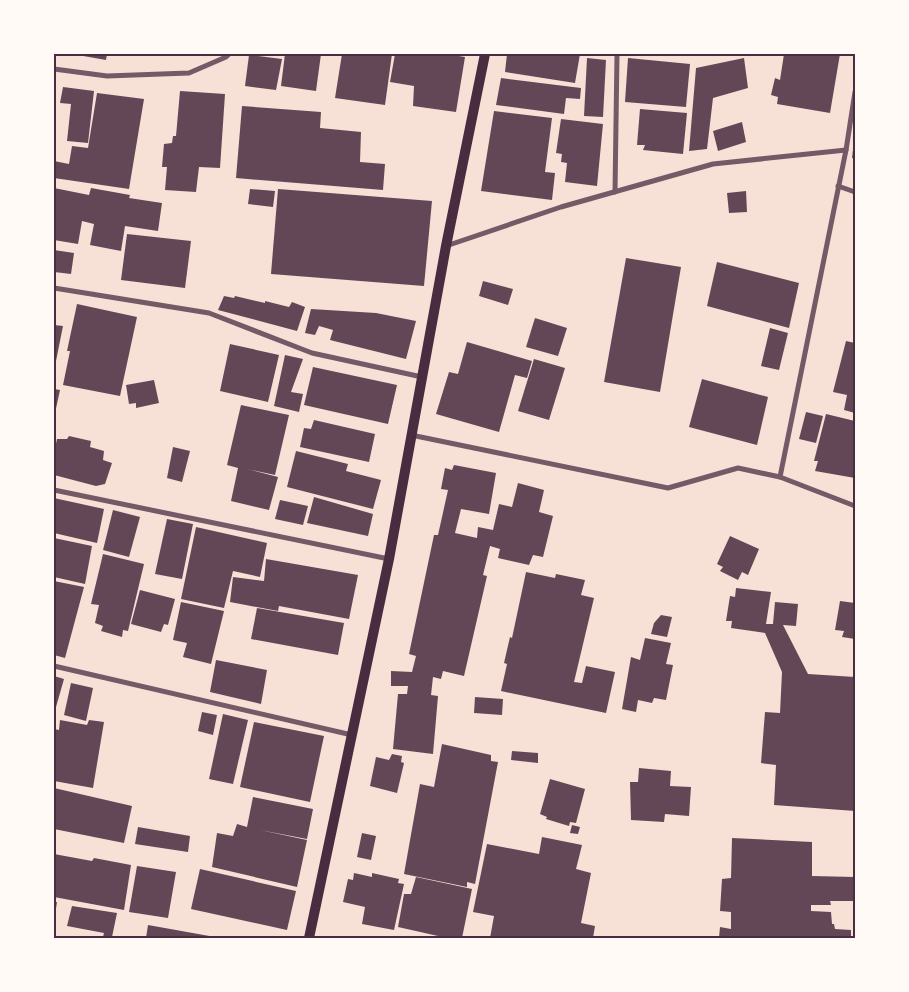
<svg xmlns="http://www.w3.org/2000/svg" width="909" height="992" font-family="'Fira Sans',sans-serif">
	<rect width="100%" height="100%" fill="#f7e1d7"/>
	<g fill="#644757">
		<path d="M72,54h35l-1,6z"/>
		<path d="M285,54h36l-5,37 -35,-5z"/>
		<path d="M342,54h50l-7,51 -50,-7z"/>
		<path d="M395,54h51l19,3 -9,55 -43,-6 1,-20 -24,-4z"/>
		<path d="M507,54h73l-5,29 -70,-11z"/>
		<path d="M784,54h56l-10,59 -53,-9 1,-7 -7,-2 4,-17 5,2z"/>
		<path d="M249,55l33,4 -6,31 -31,-4z"/>
		<path d="M587,58l19,2 -3,57 -19,-1z"/>
		<path d="M628,58l62,6 -4,43 -61,-5z"/>
		<path d="M744,58l4,30 -35,10 -6,51 -18,2 7,-83z"/>
		<path d="M501,78l80,10 -1,11 -14,-1 -2,16 -68,-9z"/>
		<path d="M63,87l31,4 -6,52 -21,-2 4,-37 -11,-1z"/>
		<path d="M180,91l45,3 -5,74 -21,-1 -3,25 -31,-2 2,-23h-5l2,-23 8,-1 1,-7h3z"/>
		<path d="M97,93l47,6 -15,90 -75,-11v-17l15,3 3,-18 16,2z"/>
		<path d="M242,106l79,6 -1,16 41,4 -1,30 25,2 -2,26 -147,-12z"/>
		<path d="M640,109l47,4 -4,41 -40,-4 2,-5h-8z"/>
		<path d="M494,111l58,7 -7,54 10,1 -3,27 -71,-9z"/>
		<path d="M561,119l42,5 -6,62 -32,-4 2,-19 -6,-1 1,-8 -6,-1z"/>
		<path d="M742,122l4,20 -28,9 -5,-20z"/>
		<path d="M854,141h1v18l-3,-1z"/>
		<path d="M54,188l35,7 2,-7 39,7 -1,3 33,5 -4,28 -33,-5 -4,25 -31,-6 4,-21 -12,-3 -4,23 -24,-4z"/>
		<path d="M250,189l25,2 -2,16 -25,-3z"/>
		<path d="M278,189l154,12 -8,85 -153,-12z"/>
		<path d="M746,191l1,21 -18,1 -2,-20z"/>
		<path d="M127,234l64,7 -6,47 -64,-8z"/>
		<path d="M54,250l20,3 -3,21 -17,-2z"/>
		<path d="M626,258l55,9 -21,125 -56,-10z"/>
		<path d="M717,262l82,21 -10,45 -82,-22z"/>
		<path d="M483,281l30,8 -5,16 -29,-9z"/>
		<path d="M224,296l10,2 1,-2 30,7v-2l24,6 3,-5 13,5 -8,24 -79,-21z"/>
		<path d="M77,304l60,13 -17,79 -57,-11 7,-34h-3z"/>
		<path d="M311,309l65,4 40,8 -10,38 -76,-19 3,-10 -14,-4 -4,9 -10,-2z"/>
		<path d="M535,318l32,10 -9,28 -32,-9z"/>
		<path d="M54,325l9,1 -8,40h-1z"/>
		<path d="M770,328l18,5 -9,37 -18,-4z"/>
		<path d="M846,341l9,2v70l-11,-3 3,-15 -14,-3z"/>
		<path d="M467,342l65,19 -5,17 -12,-3 -16,57 -63,-18 13,-42 9,2z"/>
		<path d="M230,344l49,11 -11,47 -48,-11z"/>
		<path d="M285,355l18,4 -12,33 12,2 -4,18 -25,-6z"/>
		<path d="M534,359l31,9 -16,52 -31,-9z"/>
		<path d="M313,367l84,18 -9,39 -84,-19z"/>
		<path d="M702,379l66,18 -11,48 -68,-18z"/>
		<path d="M154,380l5,23 -23,5v-5l-7,1 -3,-19z"/>
		<path d="M54,389l6,1 -5,23h-1z"/>
		<path d="M241,405l48,10 -14,60 -28,-6 31,8 -9,33 -38,-9 7,-33 -11,-3z"/>
		<path d="M806,412l17,4 -7,27 -17,-4z"/>
		<path d="M826,414l29,7v57l-40,-7 3,-10h-4z"/>
		<path d="M314,420l61,14 -6,28 -69,-15 4,-19 7,1z"/>
		<path d="M69,436l22,5 -1,6 14,4 -1,9 9,3 -7,21 -9,2 -42,-11v-22l3,-14h10z"/>
		<path d="M173,447l17,4 -8,31 -15,-4z"/>
		<path d="M296,451l52,13 -2,7 35,9 -8,29 -86,-22z"/>
		<path d="M454,465l42,8 -7,41 -28,-5 -6,24 22,5 1,-11 15,3 6,-26 13,3 6,-24 26,7 -5,22 14,4 -10,41 -10,-2 -4,10 -31,-7 2,-9 -10,-3 -7,29 4,1 -23,100 -21,-5 -2,8 -8,-2 -2,18 7,1 -5,58 -40,-5 5,-55h9l1,-8h-17v-15l21,1 4,-16 -7,-2 25,-119h4l10,-45 -7,-1 4,-21 7,2z"/>
		<path d="M314,497l59,17 -5,22 -61,-13z"/>
		<path d="M54,498l50,11 -7,34 -43,-10z"/>
		<path d="M280,500l28,6 -5,19 -28,-6z"/>
		<path d="M113,510l27,7 -11,40 -26,-7z"/>
		<path d="M167,519l26,5 -11,55 -27,-5z"/>
		<path d="M196,527l71,16 -7,34 -27,-6 -9,37 -43,-9z"/>
		<path d="M730,536l29,13 -11,26 -6,-3 -4,8 -18,-9 3,-4 -6,-3z"/>
		<path d="M54,538l38,8 -7,38 -31,-7z"/>
		<path d="M103,554l41,10 -16,67 -5,-1 -1,7 -21,-6 2,-5 -8,-3 4,-18 -8,-1z"/>
		<path d="M266,559l92,16 -9,44 -70,-13 -1,5 -48,-9 3,-25 31,4z"/>
		<path d="M526,572l29,6 1,-4 29,6 -4,15 13,3 -20,84 8,1 4,-17 29,6 -9,41 -105,-22 6,-27 -3,-1 6,-26 2,1z"/>
		<path d="M54,581l30,6 -19,71 -11,-3z"/>
		<path d="M736,588l35,4 -5,32h7l2,-22 23,2 -2,22 -13,-1 25,49 47,3v134l-81,-6 2,-40 -15,-2 4,-51 15,1 2,-41 -17,-39 -34,-5 1,-7h-6l4,-25 5,1z"/>
		<path d="M140,590l35,9 -7,26 -4,-1 -3,8 -30,-8z"/>
		<path d="M840,601l15,2v36l-13,-2 2,-6 -9,-1z"/>
		<path d="M181,602l43,9 -13,53 -28,-7 4,-14 -14,-3z"/>
		<path d="M257,608l87,15 -6,32 -87,-16z"/>
		<path d="M661,615l11,2 -5,20 -16,-3 3,-11z"/>
		<path d="M645,638l26,5 -5,21 7,1 -7,35 -12,-2 -2,5 -14,-3 -2,12 -14,-3 9,-52 9,3z"/>
		<path d="M216,660l51,10 -6,34 -51,-12z"/>
		<path d="M54,676l10,3 -10,35z"/>
		<path d="M71,683l22,5 -7,33 -22,-6z"/>
		<path d="M475,697l28,2 -1,16 -28,-2z"/>
		<path d="M202,712l15,3 -4,20 -15,-4z"/>
		<path d="M223,714l25,6 -15,64 -24,-5z"/>
		<path d="M60,720l27,5 2,-5 15,2 -11,66 -39,-7v-52l5,1z"/>
		<path d="M254,722l70,14 -14,66 -70,-15z"/>
		<path d="M442,744l49,11v6l7,1 -23,122 -8,-2v5l-63,-13 16,-90 14,3z"/>
		<path d="M512,751l26,2v10l-27,-3z"/>
		<path d="M392,754l10,2 -1,6 3,1 -7,30 -27,-7 6,-29 13,3z"/>
		<path d="M639,768l32,3 -1,15 21,1 -2,29 -24,-2 -1,8 -33,-2 -1,-38h8z"/>
		<path d="M550,779l35,10 -9,34 -6,-1 -1,4 -23,-7 1,-2 -7,-3z"/>
		<path d="M54,788l78,18 -8,37 -70,-14z"/>
		<path d="M253,797l60,12 -6,30 -47,-9 47,10 -10,47 -85,-20 5,-34 16,3 4,-12 10,3z"/>
		<path d="M572,825l8,2 -2,7 -8,-1z"/>
		<path d="M138,827l52,9 -2,16 -53,-8z"/>
		<path d="M362,833l14,3 -5,24 -14,-3z"/>
		<path d="M542,837l40,8 -6,24 15,4 -10,50 14,3 -2,12h-103l4,-22 -21,-4 14,-68 52,10z"/>
		<path d="M732,838l80,4v34l43,1v24h-25l1,4h-20v6l20,1 1,12h2l1,5 16,1v8h-132l1,-11 11,2v-17l-11,-1 2,-32 9,-1z"/>
		<path d="M54,854l38,7 2,-3 37,7 -7,45 -70,-13z"/>
		<path d="M137,866l39,6 -8,46 -39,-6z"/>
		<path d="M200,869l96,22 -9,39 -96,-21z"/>
		<path d="M354,873l18,4v-4l27,6 -1,4 6,1 -10,46 -32,-6 3,-17 -22,-5 5,-23 5,1z"/>
		<path d="M416,877l56,12 -10,49h-15l-49,-11 6,-33h7z"/>
		<path d="M54,902h3l-2,13h-1z"/>
		<path d="M72,906l45,7 -5,24h-9l1,-4 -37,-7z"/>
		<path d="M148,925l67,12v1h-69z"/>
	</g>
	<g fill="none" stroke-linecap="round" stroke-linejoin="round">
		<g stroke="#755966" stroke-width="5">
			<path d="M54,69l53,7 82,-3 37,-16 3,-3"/>
			<path d="M838,186l17,6"/>
			<path d="M615,192l2,-138"/>
			<path d="M446,246l115,-39 152,-43 133,-14"/>
			<path d="M54,288l155,25 103,40 110,24"/>
			<path d="M411,435l257,53 70,-20 42,9 75,29"/>
			<path d="M780,477l66,-327 9,-58"/>
			<path d="M54,490l335,69"/>
			<path d="M54,666l298,69"/>
		</g>
		<path stroke="#4a2c40" stroke-width="10" d="M309,938l80,-379 57,-313 39,-192"/>
	</g>
	<rect width="909" height="992" fill="none" stroke="#fffaf5" stroke-width="110"/>
	<rect x="55" y="55" width="799" height="882" fill="none" stroke="#4a2c40" stroke-width="2"/>
</svg>
